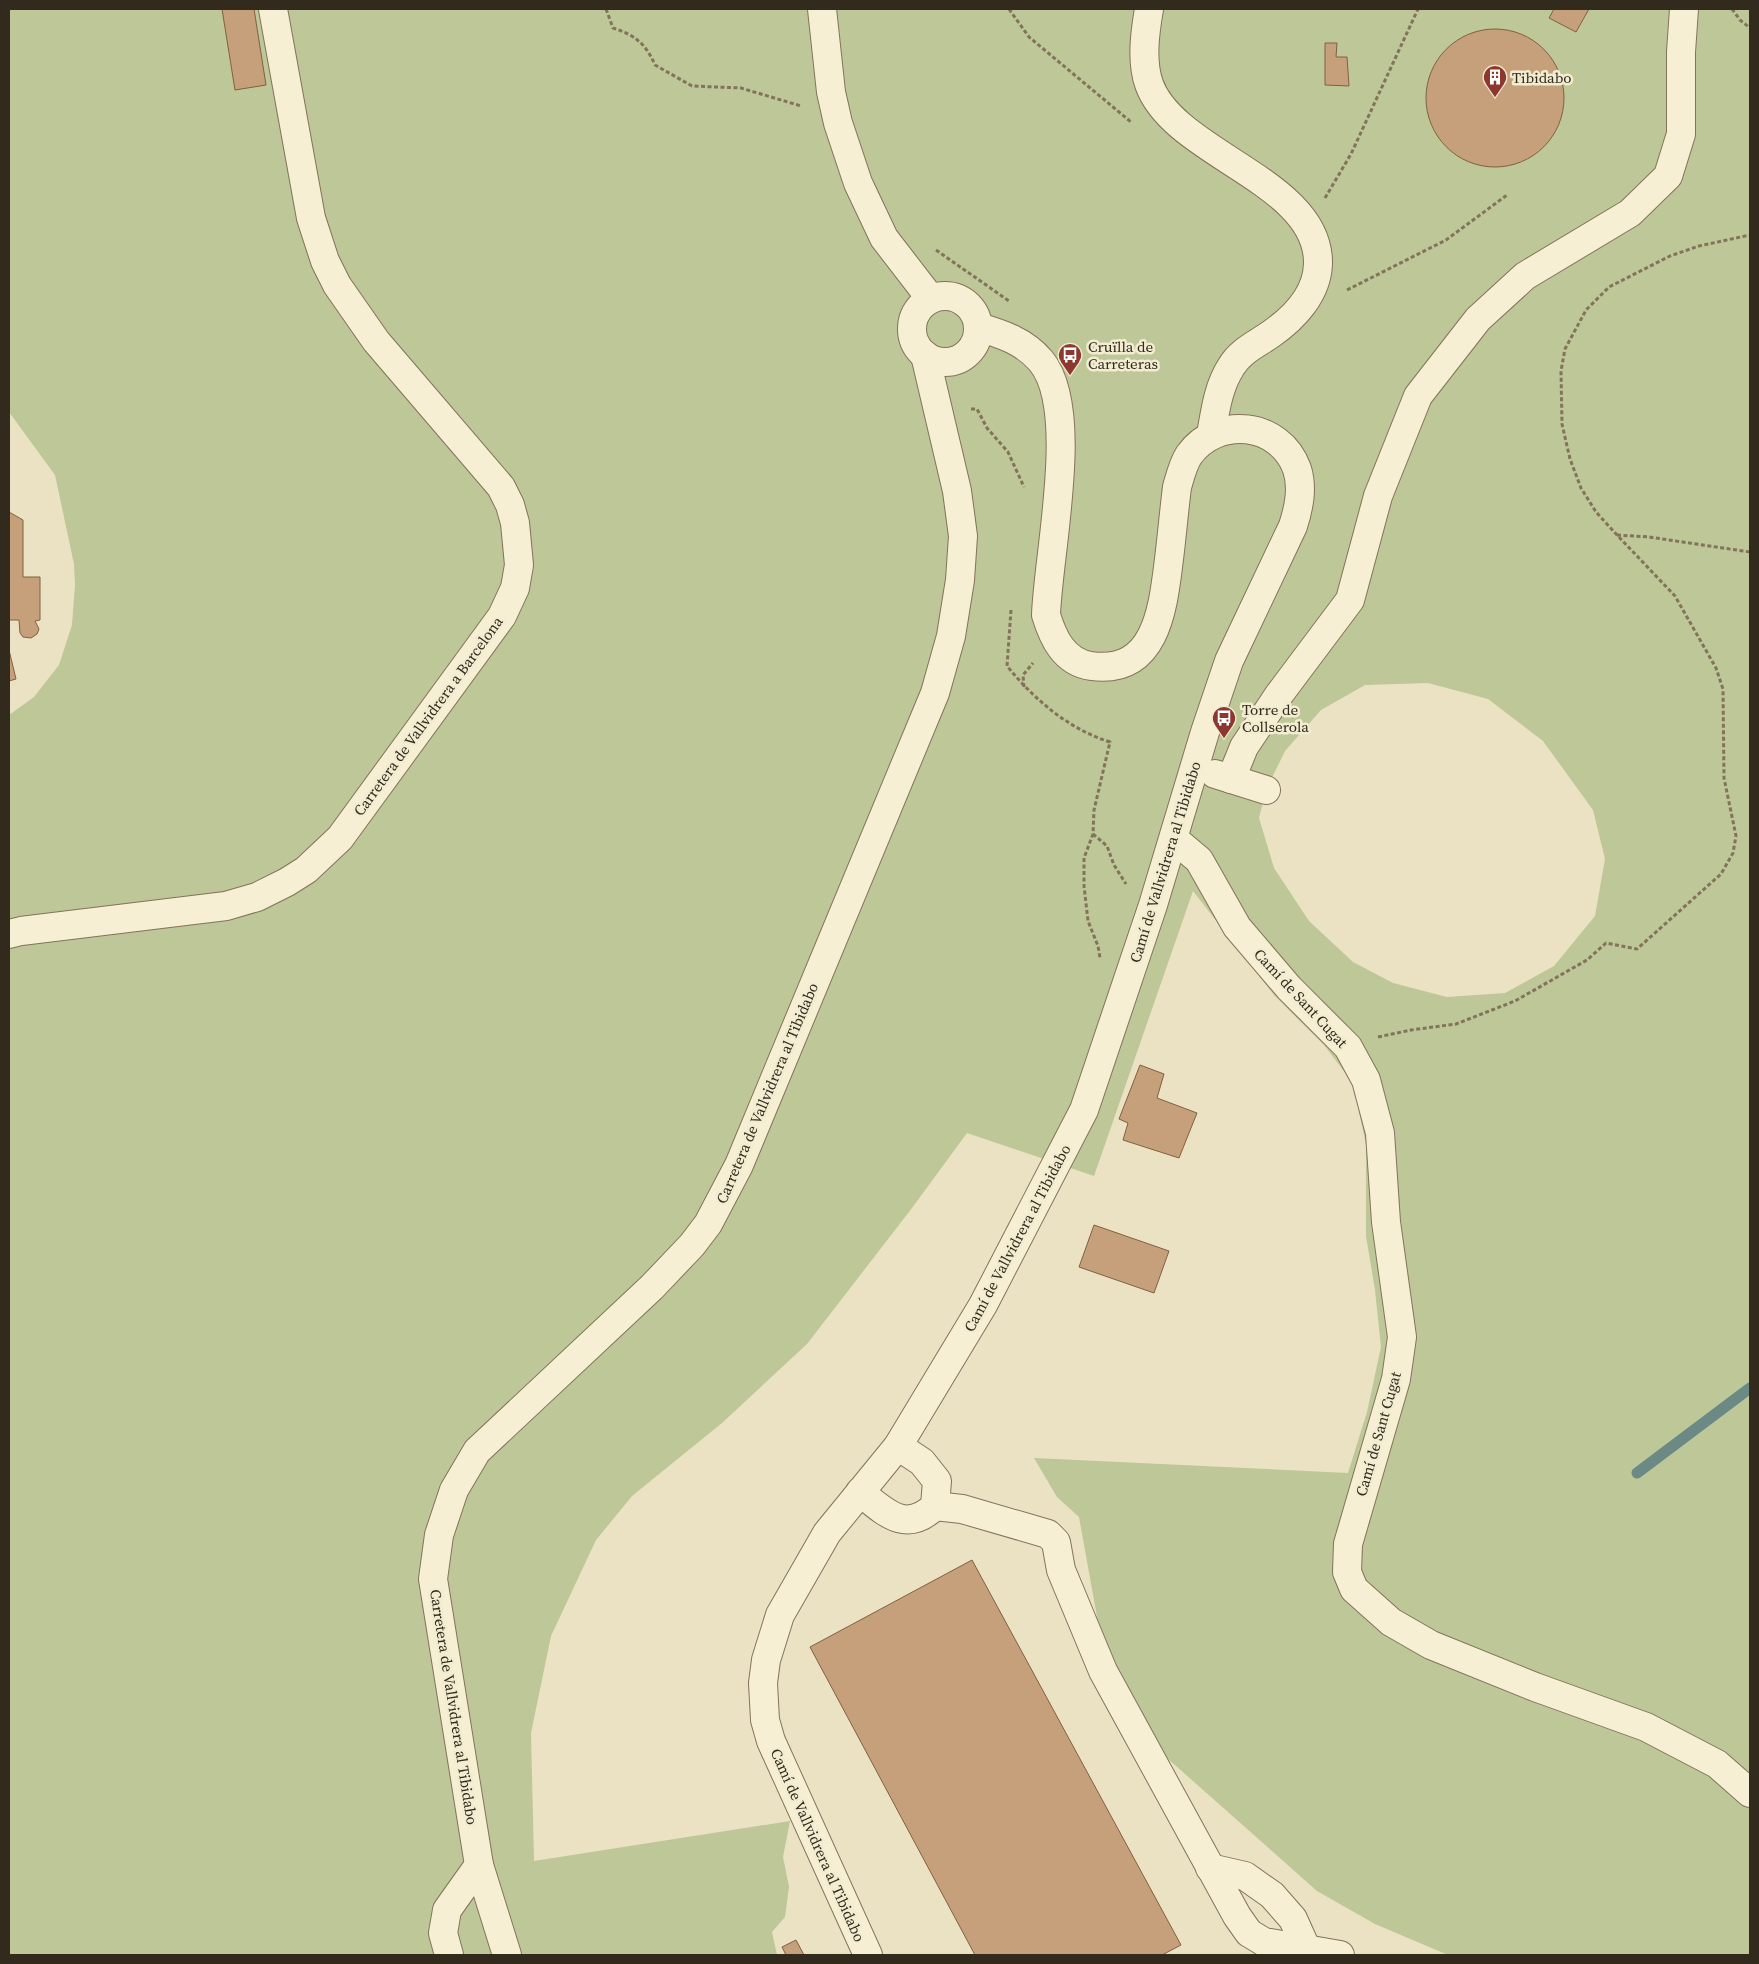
<svg xmlns="http://www.w3.org/2000/svg" width="1759" height="1964" font-family="'Source Serif 4',serif">
	<rect width="100%" height="100%" fill="#eae2c2"/>
	<path fill="#bdc797" fill-rule="evenodd" d="M9,9h1741v1946h-302l-73,-31 -58,-33 -150,-133 -66,-119 -22,-122 -22,-20 -23,-39 314,15 19,-61 14,-65 -6,-57 -9,-54v-91l-13,-62 -29,-38 -50,-50 -81,-104 -99,285 -127,-43 -55,75 -105,136 -85,79 -90,73 -36,44 -45,96 -20,97 3,128 256,-40 -7,36 6,30 -4,30 -13,15 5,23h-768v-1240l25,-18 25,-32 13,-40 3,-40 -1,-21 -19,-89 -46,-63zM1428,683l60,16 55,42 50,69 12,49 -10,57 -41,50 -49,27 -58,4 -54,-14 -40,-21 -44,-41 -35,-53 -15,-50 7,-28 19,-39 36,-41 44,-25z"/>
	<g fill="none" stroke-linecap="round" stroke-linejoin="round">
		<path stroke="#6c8a85" stroke-width="11" d="M1637,1473l113,-85"/>
	</g>
	<g fill="#c6a07a" stroke="#806042">
		<path d="M222,9h32l12,76 -31,5z"/>
		<path d="M1554,9h35l-13,23 -27,-14z"/>
		<circle cx="1495" cy="98" r="69"/>
		<path d="M1325,43h12l-1,14h11l2,29 -24,-1z"/>
		<path d="M9,512l14,8v57h17v43l-5,1 4,8 -2,5 -6,4 -8,-1 -3,-4 -1,-13h-10z"/>
		<path d="M9,650l7,29 -7,2z"/>
		<path d="M1140,1065l24,9 -7,24 40,15 -18,45 -56,-18 5,-17 -9,-4z"/>
		<path d="M1094,1225l75,26 -15,42 -75,-26z"/>
		<path d="M972,1560l209,385 -19,10h-187l-165,-308z"/>
		<path d="M796,1940l8,15h-18l-4,-8z"/>
	</g>
	<g fill="none" stroke-linecap="round" stroke-linejoin="round">
		<g stroke="#83735a" stroke-width="30">
			<g id="minor">
				<path d="M822,9l9,83 7,31 20,60 26,55 47,61"/>
				<path d="M1149,9c-4,23 -8,52 0,75 25,71 171,97 169,180 -1,30 -24,54 -47,70 -14,10 -31,17 -40,33 -13,20 -16,45 -20,68"/>
				<circle cx="945" cy="329" r="33"/>
				<path d="M1215,774l51,16"/>
				<path d="M1231,779l13,-32 34,-51 72,-96 28,-104 40,-100 60,-77 47,-43 105,-63 38,-37 13,-42v-82l3,-43"/>
				<path d="M1174,839l25,21 38,67 52,61 59,59 18,33 14,53 6,89 16,115 -6,42 -48,165 -1,28 7,17 37,33 40,23 104,42 111,40 71,37 33,29"/>
				<path d="M9,934l12,-3 205,-25 31,-9 30,-15 19,-12 34,-32 162,-222 13,-28 4,-23 -4,-42 -5,-18 -9,-18 -125,-146 -39,-56 -12,-24 -14,-43 -38,-209"/>
				<path d="M860,1492c26,21 46,42 75,14l2,-25 -15,-19 -24,-16"/>
				<path d="M935,1506l27,3 86,25 8,8 5,28 42,101 134,245 12,17 15,9 76,13"/>
				<path d="M1210,1868l35,8 27,19 21,24 13,29"/>
				<path d="M449,1955l-6,-22 4,-23 32,-45"/>
				<path d="M507,1955l-28,-90 -46,-286 6,-44 15,-45 23,-39 175,-164 40,-42 16,-21 31,-59 196,-472 16,-57 9,-56 3,-44 -6,-45 -32,-136"/>
				<path d="M868,1955l-97,-214 -6,-21 -2,-37 3,-23 14,-45 47,-82 71,-87 85,-141 101,-195 69,-205 52,-173 24,-71 64,-135c6,-19 10,-38 4,-57 -17,-47 -79,-54 -108,-14 -6,9 -9,22 -12,32 -3,24 -5,48 -8,72 -6,48 -12,116 -78,107 -27,-4 -38,-28 -45,-51 2,-62 35,-206 -5,-254 -17,-20 -39,-27 -63,-34"/>
			</g>
		</g>
		<g stroke="#83735a" stroke-width="3" stroke-dasharray="4 2.5" stroke-linecap="butt">
			<path d="M606,9l7,19c22,7 33,16 42,37l37,21 49,2 60,18"/>
			<path d="M1009,9l20,28 102,85"/>
			<path d="M1732,9l8,11 10,8"/>
			<path d="M1325,198l26,-44 67,-145"/>
			<path d="M936,250l73,51"/>
			<path d="M1347,290l99,-50 61,-45"/>
			<path d="M971,409h6l10,19 21,24 16,35"/>
			<path d="M1617,535l32,2 101,15"/>
			<path d="M1011,610l-4,56c27,33 61,63 103,76l-16,68 -1,24 -9,24v28l4,35 10,25 2,12"/>
			<path d="M1024,687l-1,-12 10,-12"/>
			<path d="M1093,834l14,12 7,19 12,19"/>
			<path d="M1378,1037l33,-7 45,-6 59,-23 72,-41 19,-17 31,6 84,-75 12,-21 3,-17 -12,-58 -1,-89 -7,-21 -41,-72 -58,-61 -21,-23 -15,-24 -11,-29 -8,-35 -1,-53 4,-22 21,-39 23,-23 61,-31 29,-10 51,-11"/>
		</g>
		<use href="#minor" stroke="#f6efd4" stroke-width="28"/>
	</g>
	<defs>
		<g id="building-pin" transform="scale(1.25)"><path d="M0 17L-7.5 6A9.5 9.5 0 1 1 7.5 6Z" fill="#8d372f" stroke="#f2ecd1"/><path d="M-4-6H4V6H1V3H-1V6H-4ZM-2.5-4.3h1.7v1.8h-1.7ZM.8-4.3h1.7v1.8H.8ZM-2.5-1h1.7V.8h-1.7ZM.8-1h1.7V.8H.8Z" fill="#fff"/></g>
		<g id="bus-pin" transform="scale(1.25)"><path d="M0 17L-7.5 6A9.5 9.5 0 1 1 7.5 6Z" fill="#8d372f" stroke="#f2ecd1"/><path d="M-5-6H5V4H4V6H2V4H-2V6H-4V4H-5ZM-3.5-4V0h7V-4ZM-3.5 1.2v1.5H-2V1.2ZM2 1.2v1.5H3.5V1.2Z" fill="#fff"/></g>
	</defs>
	<g fill-rule="evenodd">
		<use href="#building-pin" x="1495" y="77"/>
		<use href="#bus-pin" x="1070" y="355"/>
		<use href="#bus-pin" x="1224" y="718"/>
	</g>
	<g text-anchor="middle" dominant-baseline="central" stroke-width="5" stroke-linejoin="round" paint-order="stroke">
		<g font-size="15" fill="#332a1e" stroke="#f2ecd1" text-anchor="start">
			<text x="1512" y="77">Tibidabo</text>
			<text x="1088" y="346">Cruïlla de<tspan x="1088" dy="17">Carreteras</tspan></text>
			<text x="1242" y="709">Torre de<tspan x="1242" dy="17">Collserola</tspan></text>
		</g>
		<g font-size="15" fill="#332a1e" stroke="#f2ecd1">
			<text transform="translate(428 716) rotate(-54)">Carretera de Vallvidrera a Barcelona</text>
			<text transform="translate(1165 862) rotate(-73)">Camí de Vallvidrera al Tibidabo</text>
			<text transform="translate(1301 998) rotate(47)">Camí de Sant Cugat</text>
			<text transform="translate(767 1093) rotate(-67)">Carretera de Vallvidrera al Tibidabo</text>
			<text transform="translate(1017 1238) rotate(-62)">Camí de Vallvidrera al Tibidabo</text>
			<text transform="translate(1378 1434) rotate(-74)">Camí de Sant Cugat</text>
			<text transform="translate(454 1707) rotate(81)">Carretera de Vallvidrera al Tibidabo</text>
			<text transform="translate(818 1845) rotate(66)">Camí de Vallvidrera al Tibidabo</text>
		</g>
	</g>
	<rect width="1759" height="1964" fill="none" stroke="#332a1e" stroke-width="20"/>
</svg>
